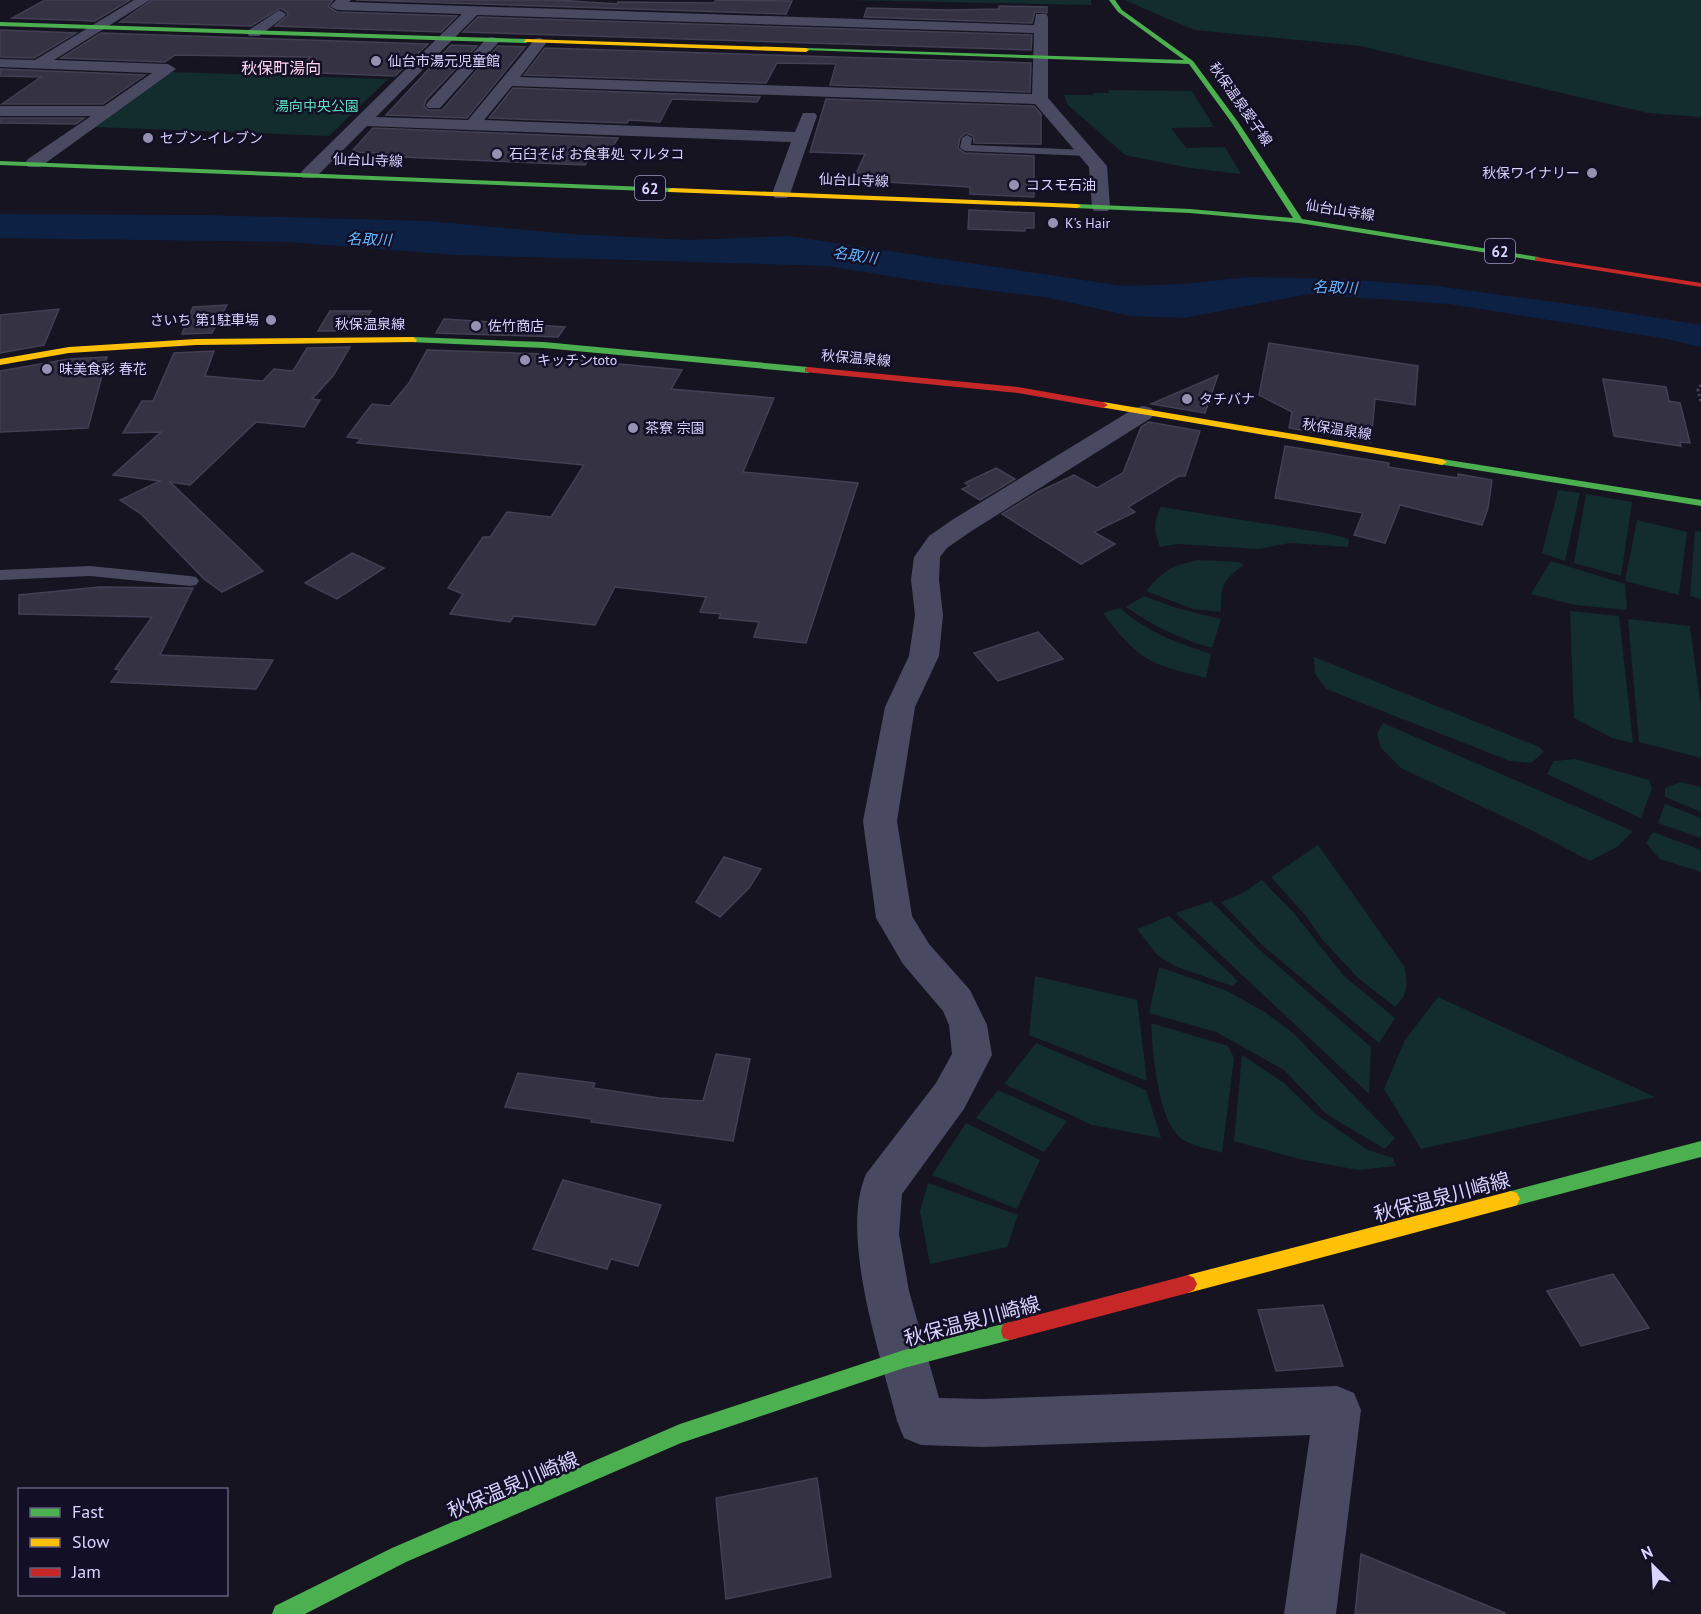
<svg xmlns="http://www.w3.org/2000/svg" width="1701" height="1614" font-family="'PT Sans','Noto Sans JP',sans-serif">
	<rect width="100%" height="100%" fill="#161421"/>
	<g fill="#132c2d">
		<path d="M844,0h247v5z"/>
		<path d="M1124,0h577v117l-53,-4 -288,-67 -166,-16z"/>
		<path d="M172,72l216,7 -59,57 -234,-9z"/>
		<path d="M1108,90l84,1 22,36 -43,1 15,20 39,-1 16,27 -51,-6 -65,-13 -57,-50 -4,-10h29v-2h16z"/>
		<path d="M1558,490l22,3 -15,68 -23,-8z"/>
		<path d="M1586,494l46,8 -11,74 -47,-13z"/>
		<path d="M1161,507l170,27 18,5 -1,8 -58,-4 -31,6 -82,-5 -17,3c-6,-16 -7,-25 1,-40z"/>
		<path d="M1637,520l50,12 -8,63 -54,-14z"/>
		<path d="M1695,531l6,1v67l-11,-3z"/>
		<path d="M1199,560l40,2 5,3c-22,16 -23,20 -23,47l-28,-3 -47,-18c18,-21 26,-26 53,-31z"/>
		<path d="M1551,561l74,23 2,26 -52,-5 -44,-11z"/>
		<path d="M1144,596l29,11 48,12 -9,29c-32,-9 -59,-22 -86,-41z"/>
		<path d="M1120,608c26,24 58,35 91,46l-5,24c-58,-15 -66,-16 -103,-65z"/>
		<path d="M1570,611l49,5 14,127 -21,-5 -38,-20z"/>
		<path d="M1628,619l62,7 11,83v49l-62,-16z"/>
		<path d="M1314,657l225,90 5,5 -13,11 -21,-2 -184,-72 -11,-15z"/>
		<path d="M1383,723l250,108 -16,16 -27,14 -61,-32 -128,-61 -20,-20 -4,-14z"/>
		<path d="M1575,759l74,21 3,9 -11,29 -94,-44 7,-13z"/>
		<path d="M1680,782l21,5v25l-36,-15v-9z"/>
		<path d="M1665,804l36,14v20l-43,-15z"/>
		<path d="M1653,832l48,18v22l-41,-13 -14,-16z"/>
		<path d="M1318,845l86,121c4,17 5,28 -9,41l-37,-29 -37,-40 -15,-22 -35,-39z"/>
		<path d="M1262,880l32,33 50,63 51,42 -16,25 -116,-97 -42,-44 20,-8z"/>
		<path d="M1211,901l48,48 112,98 -2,47 -193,-181z"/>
		<path d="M1169,916l69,65 -6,5 -55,-19 -19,-11 -21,-27z"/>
		<path d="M1159,967l66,23 40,22 28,21 102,105 -10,11 -59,-35 -42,-44 -68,-38 -67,-19z"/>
		<path d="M1035,976l102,24 10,81 -118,-46z"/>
		<path d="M1438,997l217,100 -234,52 -37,-60 21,-49z"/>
		<path d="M1151,1023l77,23 6,12 -12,95c-11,-4 -30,-7 -40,-14 -25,-19 -29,-87 -31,-116z"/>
		<path d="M1036,1043l110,47 15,48 -69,-13 -88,-41z"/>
		<path d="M1242,1055l42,28 33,32 49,34 27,9 3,8 -38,4 -59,-11 -65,-18z"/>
		<path d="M998,1090l69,31 -23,31 -68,-34z"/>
		<path d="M966,1123l74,37 -23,49 -85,-34z"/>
		<path d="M928,1183l90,32 -11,32 -77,17 -10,-52z"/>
	</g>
	<path fill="#0d2144" d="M0,214l204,1 223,6 144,13 118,6 100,-4 334,50 61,-2 66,-7 91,2 95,7 155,21 110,18v22l-34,-8 -218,-35 -140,-10 -125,24 -53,-2 -81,-18 -112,-14 -110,-18 -372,-11 -169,-13 -287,-4z"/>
	<g fill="#343243" stroke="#433f54" stroke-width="1.5">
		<path d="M45,0h85l-35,21 -83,-3z"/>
		<path d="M152,0h181l-5,6 9,6 120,4 -16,16 -166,-6 13,-11 -1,-3 -7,-4 -29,18 -131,-4z"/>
		<path d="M356,0h201l60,4 1,-2 96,1 2,-3 76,1 -6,13z"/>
		<path d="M999,6l48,1v6l-12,-1 -3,11 -168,-6 3,-9 81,2 51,-1z"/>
		<path d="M478,17l554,18 -1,15 -568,-18z"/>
		<path d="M0,30l76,3 -42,25 -34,-1z"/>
		<path d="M101,33l148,5 179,6 -33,32 -102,-4 18,-15 -136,-2 -10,7 -104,-4z"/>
		<path d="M451,45l26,1 -51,54 -2,6 4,4h14l56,-64 27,1 -58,71 -81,-3z"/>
		<path d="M545,48l486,15 -1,29 -200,-7 6,-21 -59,-1 -11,20 -242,-8z"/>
		<path d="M0,69l145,6 -42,29h-101l39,-27 -41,-1z"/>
		<path d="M513,88l247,9 -3,5 -85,-3 -12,23 -31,-2 -2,3 -138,-5z"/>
		<path d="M826,99l208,7 7,8v30l-67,-1 -1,-7 -7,-3 -6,5 -2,10 7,5 69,3v41l-64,-3v-7l-117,-7 12,-26 -55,-2z"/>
		<path d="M0,118h84l-8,6 -76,-1z"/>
		<path d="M373,128l245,10 -6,10 -16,-1 -11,18 -183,-8 2,-3 -53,-2z"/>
		<path d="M969,210l65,3v15h-9v3l-57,-2z"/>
		<path d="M227,305l-15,28 -30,1 11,-27z"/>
		<path d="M59,309l-15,36 -44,8v-38z"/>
		<path d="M330,311h41l-12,20h-41z"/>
		<path d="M444,319l121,8 -7,10 -122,-4z"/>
		<path d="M1269,343l149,23 -3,39 -40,-6 -4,43 -82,-14 3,-16 -33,-17z"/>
		<path d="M350,347l-17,29 -21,23 8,1 -16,27 -48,-5 -66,63 -20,-3 93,89 -41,21 -18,-13 -63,-65 -21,-14 40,-19 -47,-6 48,-43 -38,1 19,-32h11l21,-48 40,-2 -9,25 58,5 11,-12 19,2 14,-23z"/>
		<path d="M427,350l117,4 3,1 -1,2 136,13 -11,19 103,9 -31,74 115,11 -52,160 -52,-6 5,-15 -40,-4 2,-4 -21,-2 6,-15 -91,-10 -20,38 -81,-9 -4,6 -60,-8 13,-20 -15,-6 35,-51h7l17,-25 44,5 33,-52 -227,-22 4,-4 -14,-2 25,-33 18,2 19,-23z"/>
		<path d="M107,357l-19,71 -88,4v-61l69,-12z"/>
		<path d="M1218,375l-13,38 -54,-9z"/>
		<path d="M1603,379l63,8 3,14 11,2 10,40 -10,-1 1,4 -67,-10z"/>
		<path d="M1149,422l51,9 -15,45h-6l-51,31 7,5 -41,20 21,12 -34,20 -79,-50 36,-22 36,-17 23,13 26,-15 18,-46z"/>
		<path d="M1285,446l104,17 -1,4 70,11v-4l34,6 -4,28 -6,17 -82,-20 -15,38 -31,-8 9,-22 -88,-15z"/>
		<path d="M996,468l19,11 -35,21 -18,-11 7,-3 -4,-3z"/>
		<path d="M352,553l32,15 -47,31 -32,-16z"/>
		<path d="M99,587l94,1 -33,67 113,5 -17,29 -145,-7 9,-12 -5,-1 37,-52 -133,-3v-19z"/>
		<path d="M1038,632l25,27 -65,22 -24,-28z"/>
		<path d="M724,857l37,12 -12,19 -29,29 -24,-15z"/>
		<path d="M716,1054l34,5 -17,82 -142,-19 1,-3 -87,-12 13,-34 77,10 -2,5 66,10 44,3z"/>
		<path d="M563,1180l98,25 -23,61 -27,-7 -4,10 -74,-20z"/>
		<path d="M1613,1274l36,54 -68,18 -34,-55z"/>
		<path d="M1323,1305l20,61 -67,5 -18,-61z"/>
		<path d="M817,1478l14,99 -105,22 -10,-101z"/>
		<path d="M1361,1554l144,59v1h-150z"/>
	</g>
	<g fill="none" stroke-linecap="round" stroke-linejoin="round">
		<path stroke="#44505f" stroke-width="3" stroke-dasharray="2 3" stroke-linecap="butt" d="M1701,385l-3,5 3,12"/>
		<g fill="#4a4962" fill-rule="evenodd">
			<path d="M967,135l5,3 -1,7 116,5 5,3 -5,3 -122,-5 -5,-3 2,-10z"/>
			<path d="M90,566l100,10 6,1 3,4 -3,4 -6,1 -100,-10 -90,4v-10z"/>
		</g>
		<g fill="#4a4962" fill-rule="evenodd">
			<path d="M134,0h16l-96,60 114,4 8,5 -136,98h-12l-3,-4 3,-4 63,-43h-91v-10h104l48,-33 -152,-6v-8l35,1z"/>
			<path d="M336,0h15l-2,2 685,23 2,-11h10l2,3v81l59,68 3,41 -2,4h-14l-2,-4 -3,-40 -54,-63 -523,-18 -28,34 311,12 8,-19h12l2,3 -27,78 -3,4h-12l-3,-4 19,-52 -424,-16 -52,52h-12l-3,-4 3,-4 159,-156 -125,-4 -7,-4zM477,15l557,18 -2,61 -512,-17 27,-35 -7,-4 -5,1 -67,81 -92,-3z"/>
			<path d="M279,10l7,4 -2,3 -25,19h-10l-2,-3 2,-3z"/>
			<path d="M492,37l5,1 2,3 -2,3 -57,64h-12l-2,-3 2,-3 59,-64z"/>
			<path d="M1143,406l8,2 4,5 -4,5 -181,114 -23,16 -7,9 -1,23 4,35 -4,41 -24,51 -18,114 15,95 17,28 41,46 17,35 5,30 -28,54 -62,85 -3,40 10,57 30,107 44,1 354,-13 17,7 7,17 -25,204h-52l26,-179 -327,12 -62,-2 -17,-7 -7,-17c-16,-65 -58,-185 -31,-247l70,-91 16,-29 -3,-29 -6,-14 -40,-47 -27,-46 -13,-97 22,-114 24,-51 6,-41 -4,-35 3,-23 15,-21 23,-16 183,-112z"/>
		</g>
		<g fill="#4caf50" fill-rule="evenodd">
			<path d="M1109,0h6l7,10 71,51 45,61 64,97 236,38 4,2 -4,2 -239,-38 -109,-10 -116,-5 -1,-2 4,-2 113,5 103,9 -61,-95 -43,-59 -386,-14 3,-2 378,12 -66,-48z"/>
			<path d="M0,22l526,17 3,2 -3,2 -526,-17z"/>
			<path d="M0,161l672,27 4,2 -4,2 -672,-27z"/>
			<path d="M413,337l131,5 264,25 5,3 -5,3 -264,-25 -134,-6 -1,-2z"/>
			<path d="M1442,459l259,41v6l-263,-42v-4z"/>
			<path d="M1701,1141v16l-190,50 -6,-2 -3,-6 3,-6 6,-2z"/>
			<path d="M1010,1322l7,2 2,7 -2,7 -7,2 -106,28 -223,75 -275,119 -101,52h-33l3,-8 117,-58 288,-124 224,-74z"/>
		</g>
		<g fill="#ffc107" fill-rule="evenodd">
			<path d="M526,39l280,9 3,2 -3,2 -282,-10z"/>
			<path d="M672,188l405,16 4,2 -4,2 -408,-16 -1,-2z"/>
			<path d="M413,337l4,3 -1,2 -220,3 -127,8 -69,12v-6l69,-12 127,-8z"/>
			<path d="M1103,402l339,57 5,3 -5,3 -342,-58v-4z"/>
			<path d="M1511,1191l6,2 3,6 -3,6 -6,2 -323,86 -6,-3 -3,-6 3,-6 6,-3z"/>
		</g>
		<g fill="#c62828" fill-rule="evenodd">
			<path d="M1535,257l166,26v4l-163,-26h-3z"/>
			<path d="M808,367l210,20 85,15 5,3 -5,3 -85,-15 -213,-21v-4z"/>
			<path d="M1188,1275l6,3 3,6 -3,6 -6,3 -178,47 -7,-2 -2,-7 2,-7 7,-2z"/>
		</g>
	</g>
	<g fill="#9591b1" stroke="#130f26" stroke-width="2">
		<circle cx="376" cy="61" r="6"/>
		<circle cx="148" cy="138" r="6"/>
		<circle cx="497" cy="154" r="6"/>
		<circle cx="1592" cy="173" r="6"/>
		<circle cx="1014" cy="185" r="6"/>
		<circle cx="1053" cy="223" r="6"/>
		<circle cx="271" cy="320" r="6"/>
		<circle cx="476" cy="326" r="6"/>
		<circle cx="525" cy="360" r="6"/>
		<circle cx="47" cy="369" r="6"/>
		<circle cx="1187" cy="399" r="6"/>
		<circle cx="633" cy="428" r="6"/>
	</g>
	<g text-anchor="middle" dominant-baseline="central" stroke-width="5" stroke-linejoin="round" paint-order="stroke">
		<g font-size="14" fill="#d9d4ff" stroke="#130f26" text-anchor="start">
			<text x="388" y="61">仙台市湯元児童館</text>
			<text x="160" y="138">セブン-イレブン</text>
			<text x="509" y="154">石臼そば お食事処 マルタコ</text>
			<text x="1580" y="173" text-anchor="end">秋保ワイナリー</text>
			<text x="1026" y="185">コスモ石油</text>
			<text x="1065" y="223">K's Hair</text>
			<text x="259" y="320" text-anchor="end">さいち 第1駐車場</text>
			<text x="488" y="326">佐竹商店</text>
			<text x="537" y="360">キッチンtoto</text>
			<text x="59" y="369">味美食彩 春花</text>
			<text x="1199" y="399">タチバナ</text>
			<text x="645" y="428">茶寮 宗園</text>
		</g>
		<g font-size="14" fill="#d9d4ff" stroke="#130f26">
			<text transform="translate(1241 104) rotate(55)">秋保温泉愛子線</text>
			<text transform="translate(368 160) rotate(2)">仙台山寺線</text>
			<text transform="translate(854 180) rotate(2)">仙台山寺線</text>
			<text transform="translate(1340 210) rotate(9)">仙台山寺線</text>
			<text x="370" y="324">秋保温泉線</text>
			<text transform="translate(856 358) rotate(5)">秋保温泉線</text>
			<text transform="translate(1337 429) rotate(9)">秋保温泉線</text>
		</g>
		<g font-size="14" fill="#5fe0c0" stroke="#130f26">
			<text x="317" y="106">湯向中央公園</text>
		</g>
		<g fill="#130f26" stroke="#9e99be" stroke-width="1.5">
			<rect x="635" y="176" width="30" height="24" rx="4.5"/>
			<rect x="1485" y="239" width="30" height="24" rx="4.5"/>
		</g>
		<g font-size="15" font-weight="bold" fill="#d9d4ff">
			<text x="650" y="188">62</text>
			<text x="1500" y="251">62</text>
		</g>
		<g font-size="15" font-style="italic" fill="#62b6ff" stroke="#130f26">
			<text transform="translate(369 239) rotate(2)">名取川</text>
			<text transform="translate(855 255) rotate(8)">名取川</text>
			<text transform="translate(1335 287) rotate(2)">名取川</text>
		</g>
		<g font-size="16" fill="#ffd6f0" stroke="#130f26">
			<text x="281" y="68">秋保町湯向</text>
		</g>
		<g font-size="20" fill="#d9d4ff" stroke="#130f26">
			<text transform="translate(1442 1197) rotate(-15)">秋保温泉川崎線</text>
			<text transform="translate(972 1321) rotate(-15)">秋保温泉川崎線</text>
			<text transform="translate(513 1485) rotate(-23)">秋保温泉川崎線</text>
		</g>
	</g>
	<rect x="18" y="1488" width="210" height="108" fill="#130f26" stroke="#625e7d" stroke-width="1.5"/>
	<rect x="30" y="1508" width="30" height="9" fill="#4caf50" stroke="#625e7d" stroke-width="1.5"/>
	<text x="72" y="1518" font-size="18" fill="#d9d4ff">Fast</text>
	<rect x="30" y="1538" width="30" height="9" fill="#ffc107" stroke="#625e7d" stroke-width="1.5"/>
	<text x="72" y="1548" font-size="18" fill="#d9d4ff">Slow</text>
	<rect x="30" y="1568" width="30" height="9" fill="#c62828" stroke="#625e7d" stroke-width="1.5"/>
	<text x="72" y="1578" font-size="18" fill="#d9d4ff">Jam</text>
	<g transform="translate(1653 1566) rotate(336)" stroke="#130f26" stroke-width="4.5" paint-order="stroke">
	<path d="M0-4.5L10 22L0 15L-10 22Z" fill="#d9d4ff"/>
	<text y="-9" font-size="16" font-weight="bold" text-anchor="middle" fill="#d9d4ff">N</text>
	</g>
</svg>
